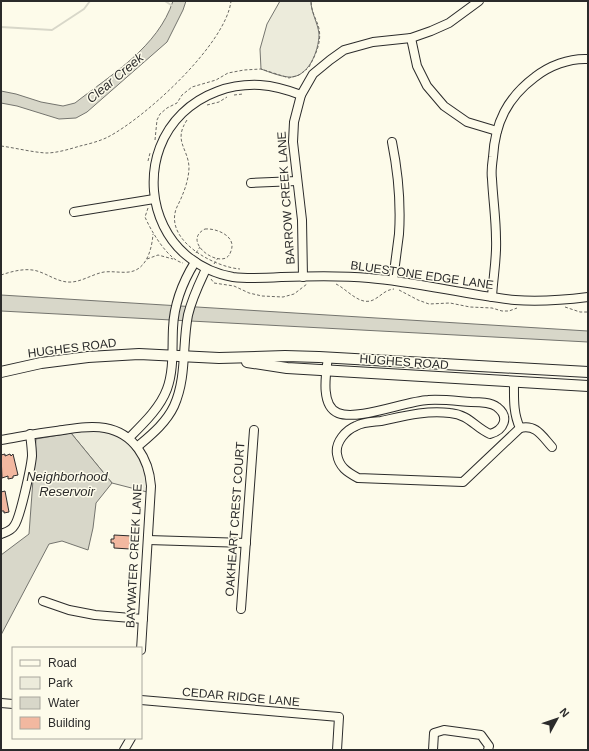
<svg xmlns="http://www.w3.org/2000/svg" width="589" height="751" font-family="Arial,sans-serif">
	<rect width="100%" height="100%" fill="#fdfbea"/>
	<g fill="#ecebdb" stroke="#74746e">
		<path d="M280,1h31c0,12 7,22 8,33 0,17 -11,45 -31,43 -9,-1 -19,-5 -27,-8l-1,-20 7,-25z"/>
		<path d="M106,428l28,15 14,23 3,27 -39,-10 -41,-50z"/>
	</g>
	<g fill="#d8d7c9" stroke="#74746e">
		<path d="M173,1h13l-3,9 -16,32 -80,70 -11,6 -17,1 -42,-13 -16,-3v-12l15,3 25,8 22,4 12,-3c37,-29 83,-56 98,-102z"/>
		<path d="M1,295l587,36v11l-587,-31z"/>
		<path d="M71,433l41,50 -16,20 -3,25 -5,22 -26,-9 -13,3 -48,91v-80l28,-21 7,-95z"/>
	</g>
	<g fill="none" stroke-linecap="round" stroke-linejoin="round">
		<g stroke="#d8d7c9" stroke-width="2">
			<path d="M165,1l9,6"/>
			<path d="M1,27l51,3 32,-21 6,-8"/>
		</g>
	</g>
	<g fill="#f2b8a0" stroke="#2b2b2b">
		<path d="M5,454v2l5,-2 1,2 2,-2 5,21 -5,1v2l-5,1v-3l-6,2 -1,-23z"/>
		<path d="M5,491l4,21 -5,1v-2h-3v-19z"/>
		<path d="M114,535l18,1v7h-2v6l-16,-1v-5h-3v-4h3z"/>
	</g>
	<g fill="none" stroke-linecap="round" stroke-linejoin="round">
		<g stroke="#2b2b2b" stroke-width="10">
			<g id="minor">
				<path d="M411,38l6,28 10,20 17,20 23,16 30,9"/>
				<path d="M301,95c-13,-5 -26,-9 -41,-10 -61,-3 -111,43 -106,106 2,24 13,48 32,64 13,11 29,19 47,22 16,2 32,1 49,0 29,-1 58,-2 87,1 49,4 97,17 146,22 23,2 49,0 73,-3"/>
				<path d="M392,142c6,30 9,61 7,92 -2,15 -4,31 -6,46"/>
				<path d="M251,183l46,-2"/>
				<path d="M74,212l80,-13"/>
				<path d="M303,277l-1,-57 -9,-78 1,-20 7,-27 12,-21 17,-14 14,-10 29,-8 38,-4 20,-7 18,-8 30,-22"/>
				<path d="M492,297c1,-19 5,-39 4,-58 0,-20 -3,-40 -4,-60 -1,-7 0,-15 1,-22 2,-34 14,-59 42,-80 14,-11 34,-19 53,-18"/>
				<path d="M328,357c-2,16 -8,49 10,56 20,8 68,-12 90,-13 14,-1 29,1 43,2 8,0 20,0 26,5 13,10 7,23 -7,27 -16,-7 -20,-19 -40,-21 -24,-3 -46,3 -69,8 -8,1 -18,1 -25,5 -10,4 -21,16 -19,28 2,13 10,18 21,24l105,4 57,-54c-7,-15 -6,-30 -6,-46"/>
				<path d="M520,428c16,-4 22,8 32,19"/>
				<path d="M129,438c14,-14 31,-30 38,-49 7,-19 5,-41 6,-61 1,-24 9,-45 22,-66"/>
				<path d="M1,440c18,-3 36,-7 55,-9 16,-2 33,-6 49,-3 29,5 44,31 46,58l-10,164"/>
				<path d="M137,447c14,-12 29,-24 37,-41 13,-29 8,-61 14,-91 4,-17 11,-31 18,-46"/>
				<path d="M1,534c5,-2 10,-3 13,-8 6,-7 17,-59 18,-70 0,-7 -1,-14 -2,-22"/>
				<path d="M148,540l98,3"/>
				<path d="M43,601l26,9 26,5 48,4"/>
				<path d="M241,609l13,-179"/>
				<path d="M141,700l198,17 -2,33"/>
				<path d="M1,703l12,1"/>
				<path d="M124,750l7,-12"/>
				<path d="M433,750l1,-17 10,-3 37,5 8,11 -1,4"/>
			</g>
		</g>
		<g stroke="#2b2b2b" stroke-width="12">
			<g id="major">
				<path d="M247,362l40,6 301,18"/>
				<path d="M1,372l40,-9 47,-6 51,-3 80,4 66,-2 34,1 269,15"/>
			</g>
		</g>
		<g stroke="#6a6964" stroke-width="1" stroke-dasharray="3 2" stroke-linecap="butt">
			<path d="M309,67c7,-13 14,-27 9,-42 -3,-8 -7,-15 -7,-24"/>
			<path d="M234,95l9,-1"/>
			<path d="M207,105l12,-3 8,-5"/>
			<path d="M187,120c-14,21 1,28 2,47 0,9 -3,20 -7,29 -2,6 -6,11 -7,17 -6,30 40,54 65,56"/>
			<path d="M155,140l2,-20 3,-6 7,-6 10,-5 5,-8 10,-8 24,-7 12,-7 16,-3 17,-1 28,9 10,-3 8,-6"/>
			<path d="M1,146c15,2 30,6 45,7 11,0 24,-4 34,-7 9,-2 20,-5 28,-9 38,-20 118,-93 123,-136"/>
			<path d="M148,161l2,-8"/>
			<path d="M148,208l-3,9c6,14 23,43 38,46"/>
			<path d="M205,229c11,-1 32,7 26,22 -1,3 -2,5 -5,7 -14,6 -43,-18 -21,-29z"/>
			<path d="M196,253l4,-6"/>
			<path d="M147,259l11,-4 15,4"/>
			<path d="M214,264l4,-6"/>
			<path d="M1,275c12,-4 27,-8 39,-3 11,4 20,11 32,10 11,-1 21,-8 32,-10 9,-1 17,1 25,0 18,-2 23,-24 24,-38"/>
			<path d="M211,279l3,4 20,3 15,7 13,3 21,1 11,-3 13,-10"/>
			<path d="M336,284c11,5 25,24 39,15 7,-4 10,-9 19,-10"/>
			<path d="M399,290l19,10 11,4 21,-1 20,4 22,1 10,3h7l8,-3"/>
			<path d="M565,307l15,5h8"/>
		</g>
		<use href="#minor" stroke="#fdfbea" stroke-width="8"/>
		<use href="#major" stroke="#fdfbea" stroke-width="10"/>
	</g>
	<g text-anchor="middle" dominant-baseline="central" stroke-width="3" stroke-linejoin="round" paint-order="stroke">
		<g font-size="12" fill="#2b2b2b" stroke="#fdfbea">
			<text transform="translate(286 198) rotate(-94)">BARROW CREEK LANE</text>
			<text transform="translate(422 275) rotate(8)">BLUESTONE EDGE LANE</text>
			<text transform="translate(72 348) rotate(-7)">HUGHES ROAD</text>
			<text transform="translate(404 362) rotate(4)">HUGHES ROAD</text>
			<text transform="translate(235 519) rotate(-86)">OAKHEART CREST COURT</text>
			<text transform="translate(134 556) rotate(-87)">BAYWATER CREEK LANE</text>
			<text transform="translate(241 697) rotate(5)">CEDAR RIDGE LANE</text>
		</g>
		<g font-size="13" font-style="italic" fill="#2b2b2b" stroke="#fdfbea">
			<text transform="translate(115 78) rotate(-40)">Clear Creek</text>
			<text x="67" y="476">Neighborhood<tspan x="67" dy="15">Reservoir</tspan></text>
		</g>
	</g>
	<rect width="589" height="751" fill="none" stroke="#2b2b2b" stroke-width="4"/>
	<rect x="12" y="647" width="130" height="92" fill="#fdfbea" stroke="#a9a89e"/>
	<rect x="20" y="660" width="20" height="6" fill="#fdfbea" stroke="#a9a89e"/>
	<text x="48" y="667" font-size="12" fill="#2b2b2b">Road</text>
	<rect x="20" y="677" width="20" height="12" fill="#ecebdb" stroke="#a9a89e"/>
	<text x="48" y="687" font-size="12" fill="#2b2b2b">Park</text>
	<rect x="20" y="697" width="20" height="12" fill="#d8d7c9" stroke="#a9a89e"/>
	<text x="48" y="707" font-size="12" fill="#2b2b2b">Water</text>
	<rect x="20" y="717" width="20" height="12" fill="#f2b8a0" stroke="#a9a89e"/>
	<text x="48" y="727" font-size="12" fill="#2b2b2b">Building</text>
	<g transform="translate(557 719) rotate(50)" stroke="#fdfbea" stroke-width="3" paint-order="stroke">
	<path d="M0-3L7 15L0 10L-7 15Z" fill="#2b2b2b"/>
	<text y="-6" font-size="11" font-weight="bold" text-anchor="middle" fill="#2b2b2b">N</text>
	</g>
</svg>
